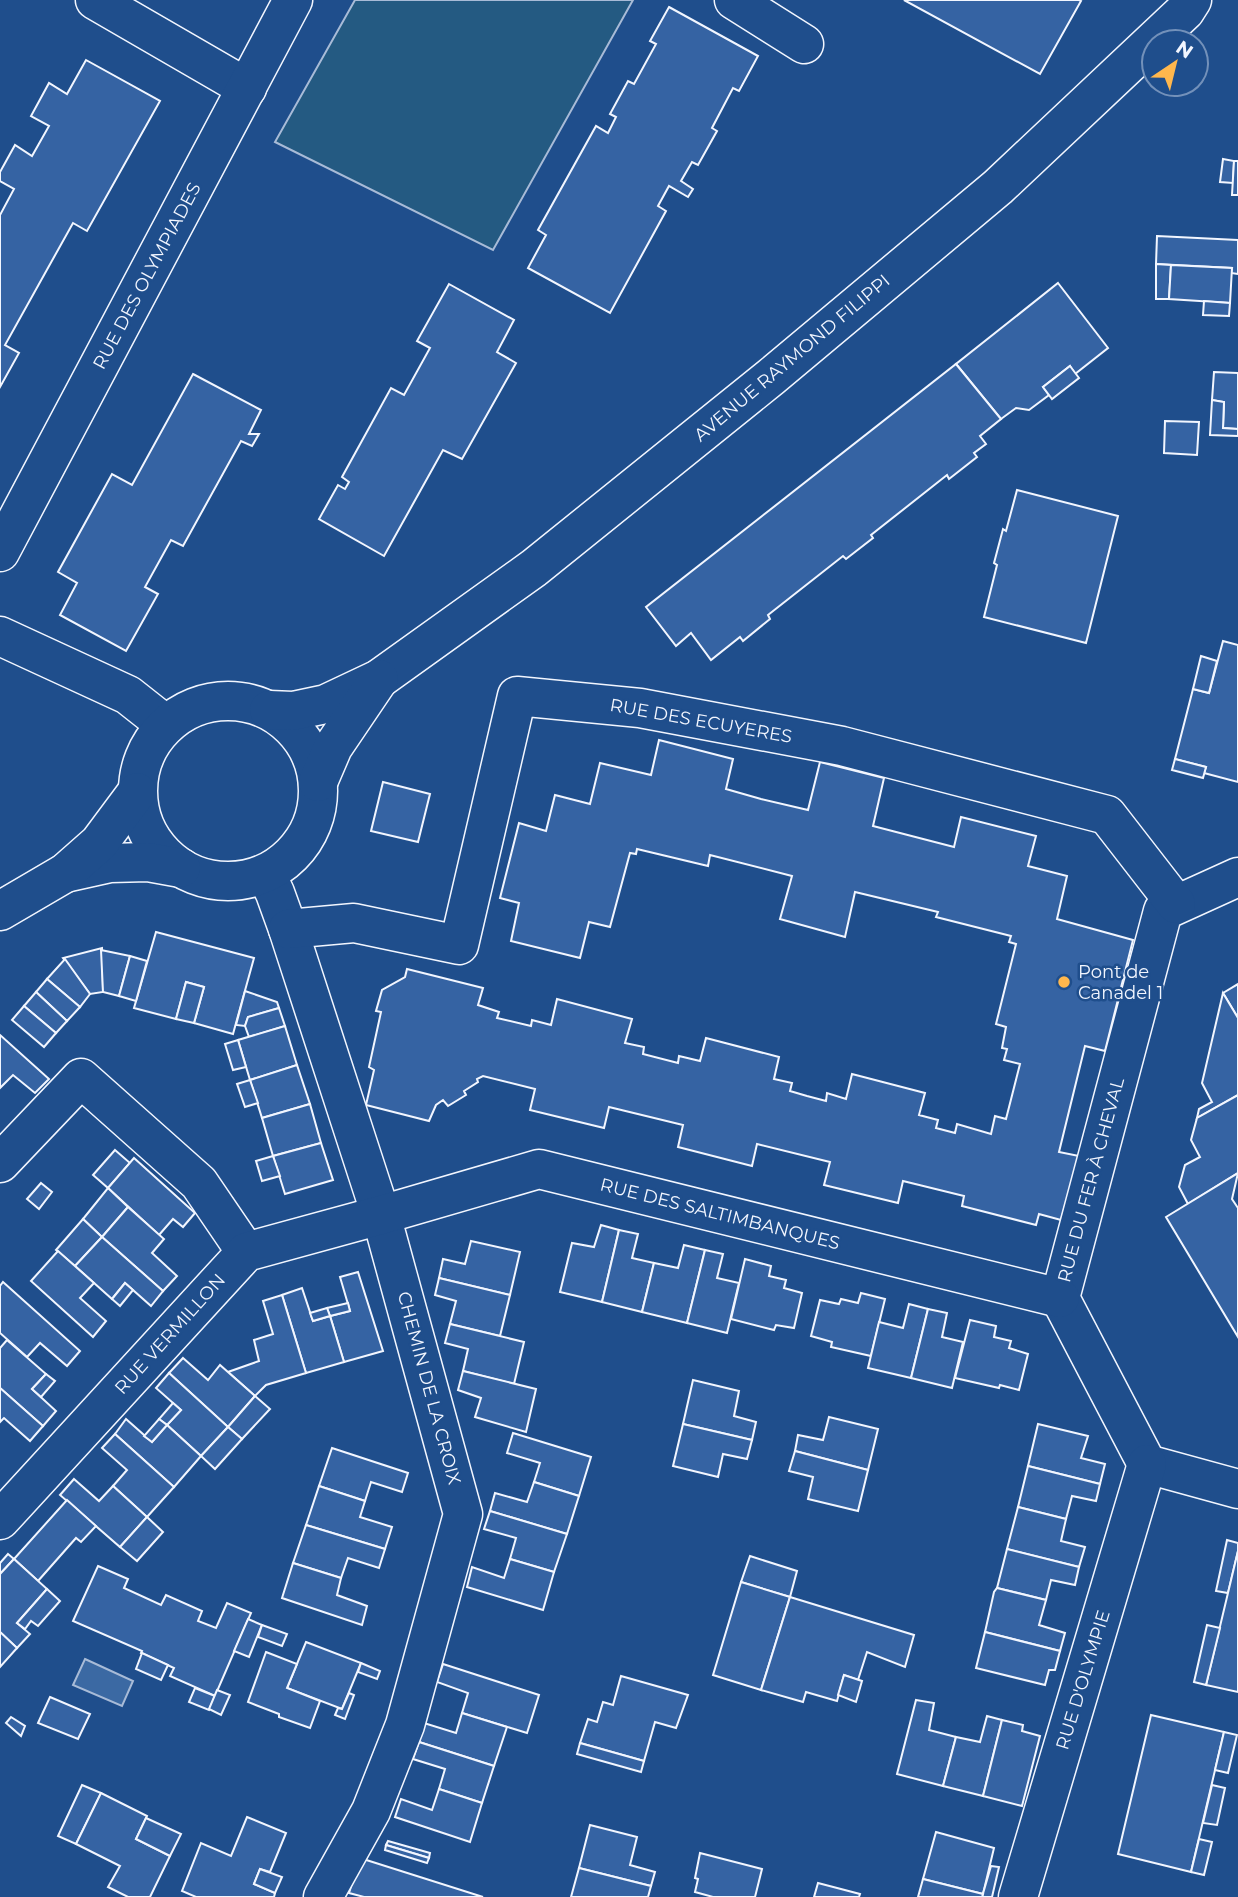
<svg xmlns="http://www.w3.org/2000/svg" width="1238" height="1897" font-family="Montserrat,sans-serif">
	<rect width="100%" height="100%" fill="#1f4e8c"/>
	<path fill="#245a82" stroke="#a8bbd7" stroke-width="2" d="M355,0h278l-140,250 -218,-108z"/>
	<path fill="#3b69a3" stroke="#a8bbd7" stroke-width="2" d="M85,1659l48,22 -11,25 -49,-21z"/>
	<g fill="#3563a3" stroke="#f2f6ff" stroke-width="2">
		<path d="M904,0h175l2,1 -41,73z"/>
		<path d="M669,7l89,49 -19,35 -6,-3 -21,40 5,3 -19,34 -6,-3 -11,19 12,8 -5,8 -19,-11 -11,20 8,5 -56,102 -82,-45 18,-33 -8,-5 58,-104 12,7 8,-16 -6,-3 18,-33 6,3 22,-40 -6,-3z"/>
		<path d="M86,60l74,41 -73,130 -14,-8 -68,122 14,8 -19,34v-172l14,-26 -14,-8v-9l15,-27 17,11 17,-30 -18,-10 18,-33 18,11z"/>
		<path d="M1223,159l11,2 -1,22 -13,-1z"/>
		<path d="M1234,161h4v34h-6z"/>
		<path d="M1157,236l81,4v34l-7,-1 1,-5 -76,-4z"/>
		<path d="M1156,264l15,1 -2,34h-13z"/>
		<path d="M1171,265l61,3 -2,35 -61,-4z"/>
		<path d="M1058,283l50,65 -33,26 -5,-8 -27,21 6,8 -20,15 -13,-2 -15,11 -45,-55z"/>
		<path d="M449,284l65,36 -17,32 19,11 -54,96 -19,-9 -59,106 -65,-37 19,-34 7,4 4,-7 -7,-5 49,-89 13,7 26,-47 -13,-7z"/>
		<path d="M1204,301l26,2 -1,13 -26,-1z"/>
		<path d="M956,364l45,55 -21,17 6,8 -12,9 3,4 -28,22 -2,-4 -76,60 2,3 -27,21 -3,-3 -75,59 2,4 -27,22 -3,-4 -29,23 -20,-27 -15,13 -30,-39z"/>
		<path d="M1070,366l9,12 -27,21 -9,-12z"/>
		<path d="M1214,372l24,1v56l-15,-1 1,-26 -12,-2z"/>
		<path d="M193,374l68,36 -12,24h10l-7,12 -11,-5 -58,105 -12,-6 -26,47 13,7 -32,57 -66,-36 17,-32 -19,-11 54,-98 20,11z"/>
		<path d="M1212,400l12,2 -1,26 15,1v7l-28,-1z"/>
		<path d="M1165,421l34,1 -2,33 -33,-2z"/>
		<path d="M1017,490l101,26 -32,127 -102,-26 13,-52 -3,-2 9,-34 3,2z"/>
		<path d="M1223,641l15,4v137l-34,-9 2,-6 -31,-8 18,-70 16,4z"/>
		<path d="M1201,656l16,5 -8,32 -16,-4z"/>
		<path d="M659,740l74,19 -7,30 35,10 47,11 12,-48 64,16 -11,48 81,21 7,-30 75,19 -8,30 39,10 -10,43 76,21 -28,111 -20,-5 -26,106 20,4 -18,64 -22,-6 -3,11 -74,-19 2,-10 -61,-15 -5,22 -74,-18 6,-23 -73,-18 -5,22 -74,-19 5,-22 -74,-18 -5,21 -74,-18 5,-21 -52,-13 -6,3 1,3 -14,9 2,4 -18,11 -5,-6 -7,5 -7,16 -63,-16 8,-35 -5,-3 12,-55 -5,-1 6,-21 23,-13 2,-8 76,19 -5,17 21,7 -2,6 34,8 1,-6 19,5 6,-26 75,20 -7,24 19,4 -1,7 35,9 1,-7 21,5 6,-23 73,19 -5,22 18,4 -2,8 17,5 19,5 1,-8 19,6 6,-25 73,19 -6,22 19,5 -2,8 19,5 2,-9 34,10 4,-18 11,3 14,-55 -16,-4 3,-11 -5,-1 4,-21 -10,-3 20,-80 -7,-2 2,-6 -75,-19 2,-5 -83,-20 -10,45 -65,-18 12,-43 -82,-21 -2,11 -71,-17 -1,5 -6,-1 -20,74 -21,-5 -9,36 -69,-17 8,-38 -19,-5 19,-75 27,8 9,-36 35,9 10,-41 51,12z"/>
		<path d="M1175,759l31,8 -3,11 -31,-8z"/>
		<path d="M383,782l47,12 -12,48 -47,-11z"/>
		<path d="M156,932l98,26 -21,76 -39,-11 10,-36 -18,-5 -10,37 -42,-11z"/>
		<path d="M102,948l1,44 -13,2 -27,-36z"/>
		<path d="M101,950l29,6 -11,40 -16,-4z"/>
		<path d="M130,956l17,5 -11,40 -17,-5z"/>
		<path d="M65,959l25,35 -10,13 -33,-28z"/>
		<path d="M47,979l33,28 -13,14 -31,-29z"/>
		<path d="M186,982l18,5 -10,36 -18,-4z"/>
		<path d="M1238,984v34l-15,-25z"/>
		<path d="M245,991l32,11 2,6 -31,9 -3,9 -9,-1z"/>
		<path d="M36,992l31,29 -11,12 -32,-27z"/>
		<path d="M1223,993l15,25v77l-41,23 2,-9 13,-7 -10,-19z"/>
		<path d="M24,1006l32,27 -12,14 -32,-27z"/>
		<path d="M279,1008l6,18 -36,11 -4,-11 3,-9z"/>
		<path d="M285,1026l12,39 -47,15 -12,-40z"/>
		<path d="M0,1035l49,44 -14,14 -22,-18 -13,13z"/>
		<path d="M238,1040l8,27 -13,3 -8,-26z"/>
		<path d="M297,1065l13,39 -48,14 -12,-38z"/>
		<path d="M250,1080l8,23 -13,4 -8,-23z"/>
		<path d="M1238,1095v78l-50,31 -9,-17 6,-22 15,-8 -9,-17 6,-22z"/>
		<path d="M310,1104l11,39 -48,13 -11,-38z"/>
		<path d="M321,1143l12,37 -48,14 -12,-38z"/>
		<path d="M115,1150l15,13 -22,25 -15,-13z"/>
		<path d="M273,1156l7,20 -18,5 -6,-20z"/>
		<path d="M134,1158l61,55 -12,14 -10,-8 -14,16 -51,-47z"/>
		<path d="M1238,1173l-6,26 6,9v129l-72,-120z"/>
		<path d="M41,1183l11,9 -13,17 -12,-10z"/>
		<path d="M108,1188l20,19 -26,30 -19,-18z"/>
		<path d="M128,1207l36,32 -12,14 25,23 -14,15 -61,-54z"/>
		<path d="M83,1219l19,18 -27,29 -19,-16z"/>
		<path d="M601,1225l18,5 -17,72 -42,-10 12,-49 22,4z"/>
		<path d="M619,1230l19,4 -6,24 22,5 -12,49 -40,-10z"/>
		<path d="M102,1237l61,54 -12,15 -26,-23 -13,16 -37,-33z"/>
		<path d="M471,1241l49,11 -10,43 -71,-17 4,-19 22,5z"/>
		<path d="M684,1245l21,5 -18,73 -45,-11 12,-49 24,5z"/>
		<path d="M705,1250l18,4 -6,24 22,5 -12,50 -40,-10z"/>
		<path d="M58,1251l36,32 -14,15 26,23 -13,16 -62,-56z"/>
		<path d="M745,1259l26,7 -2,10 17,4 -2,8 18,5 -8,35 -18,-3 -2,5 -43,-11z"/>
		<path d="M358,1272l25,79 -39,11 -14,-46 20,-5 -10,-34z"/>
		<path d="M439,1278l71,17 -10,41 -50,-12 6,-23 -21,-6z"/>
		<path d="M3,1282l77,69 -13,15 -27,-23 -13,14 -27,-24v-47z"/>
		<path d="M125,1283l8,7 -13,16 -8,-7z"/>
		<path d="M302,1288l11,33 17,-5 14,46 -38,11 -24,-78z"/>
		<path d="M861,1293l24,6 -14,57 -40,-9 1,-5 -21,-6 9,-36 19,4 2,-5 17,4z"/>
		<path d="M282,1295l24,78 -40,12 -11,11 -27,-24 31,-11 -5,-21 19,-6 -10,-33z"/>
		<path d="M348,1303l2,8 -20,5 -3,-8z"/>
		<path d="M909,1304l19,5 -17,69 -43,-10 11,-46 24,6z"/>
		<path d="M327,1308l3,8 -17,5 -3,-8z"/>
		<path d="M928,1309l19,4 -5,24 21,5 -11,46 -41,-10z"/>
		<path d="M970,1320l26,6 -2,11 17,4 -2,7 19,6 -9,36 -19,-5 -1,3 -44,-10z"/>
		<path d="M450,1324l74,18 -10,42 -51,-13 5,-22 -23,-6z"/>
		<path d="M7,1340l39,34 -14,15 24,22 -13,15 -43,-38v-40z"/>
		<path d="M183,1358l25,22 12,-15 35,31 -27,31 -59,-54z"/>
		<path d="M463,1371l73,18 -10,43 -51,-15 6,-19 -23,-8z"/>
		<path d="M169,1373l59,54 -27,29 -34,-31 14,-15 -25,-22z"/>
		<path d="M46,1374l9,7 -14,16 -9,-8z"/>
		<path d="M693,1380l46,11 -5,25 22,6 -4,18 -69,-16z"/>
		<path d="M0,1388l43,38 -13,15 -26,-23 -4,4z"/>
		<path d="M255,1396l15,13 -28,30 -14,-12z"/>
		<path d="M173,1403l8,7 -14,15 -8,-6z"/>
		<path d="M829,1417l49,12 -10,41 -73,-19 3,-16 25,5z"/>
		<path d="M126,1419l26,23 15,-17 34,31 -27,31 -59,-53z"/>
		<path d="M159,1419l8,6 -15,17 -8,-6z"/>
		<path d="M683,1424l69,16 -5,19 -24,-5 -5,23 -45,-11z"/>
		<path d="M1038,1424l50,12 -7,22 24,6 -5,20 -72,-18z"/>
		<path d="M228,1427l14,12 -27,30 -14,-13z"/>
		<path d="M513,1433l78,24 -12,39 -45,-14 6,-19 -33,-10z"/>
		<path d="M115,1434l59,53 -27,30 -34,-31 14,-16 -25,-22z"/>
		<path d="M332,1448l76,25 -6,19 -31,-10 -6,19 -46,-15z"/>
		<path d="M795,1451l73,19 -10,41 -50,-12 5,-22 -24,-6z"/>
		<path d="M1028,1466l72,18 -4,17 -24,-5 -6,23 -48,-12z"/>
		<path d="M74,1479l25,22 14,-15 34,31 -27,30 -60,-52z"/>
		<path d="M534,1482l45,14 -12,38 -77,-23 5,-18 32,9z"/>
		<path d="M319,1486l46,15 -5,16 32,10 -7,22 -79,-24z"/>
		<path d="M67,1500l29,26 -15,16 -5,-4 -38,43 -24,-22z"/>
		<path d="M1018,1507l48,12 -5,22 24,6 -6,20 -72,-18z"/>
		<path d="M490,1511l77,23 -13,38 -44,-13 6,-21 -32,-9z"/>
		<path d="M147,1517l16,15 -26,29 -17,-14z"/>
		<path d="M306,1525l79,24 -6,19 -31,-10 -7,20 -48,-15z"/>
		<path d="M1227,1540l11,3v8l-10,42 -12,-2z"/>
		<path d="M1007,1549l72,18 -4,18 -24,-5 -5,20 -49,-12z"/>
		<path d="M1238,1551v141l-32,-7z"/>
		<path d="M8,1554l6,5 -14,15v-11z"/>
		<path d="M750,1556l47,15 -7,26 -49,-15z"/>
		<path d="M14,1559l33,30 -30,34 13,11 -13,14 -17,-16v-58z"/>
		<path d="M510,1559l44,13 -11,38 -76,-23 5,-20 32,11z"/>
		<path d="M293,1563l48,15 -4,17 30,11 -5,19 -80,-27z"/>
		<path d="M98,1566l30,13 -4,9 37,17 5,-10 36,16 -4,10 18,7 11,-25 24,10 -36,83 -45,-20 4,-8 -33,-15 1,-2 -69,-30z"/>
		<path d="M741,1582l49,15 -29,93 -48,-15z"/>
		<path d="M997,1588l49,12 -7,25 26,8 -5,18 -75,-19 9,-40z"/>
		<path d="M47,1589l13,12 -22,25 -7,-5 -6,8 -8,-6z"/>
		<path d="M790,1597l124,38 -9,32 -38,-15 -9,28 -14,-5 -7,26 -31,-9 -3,10 -42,-12z"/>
		<path d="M248,1619l14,6 -13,32 -15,-6z"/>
		<path d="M262,1625l25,9 -5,12 -24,-9z"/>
		<path d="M1207,1625l13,3 -14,57 -12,-3z"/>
		<path d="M0,1632l17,16 -17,19z"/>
		<path d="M985,1632l75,19 -5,19h-6l-4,15 -69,-17z"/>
		<path d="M306,1642l55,21 -19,46 -55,-21z"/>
		<path d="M266,1652l31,12 -10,24 33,13 -10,27 -31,-11v-3l-31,-12z"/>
		<path d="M142,1653l26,12 -7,15 -25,-11z"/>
		<path d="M361,1663l19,8 -3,8 -19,-7z"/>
		<path d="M443,1664l96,31 -12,38 -65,-20 6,-20 -31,-11z"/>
		<path d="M844,1675l18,6 -6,21 -18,-7z"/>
		<path d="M621,1676l67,19 -12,33 -21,-6 -11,39 -64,-18 8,-24 9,3 6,-20 10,3z"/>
		<path d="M195,1688l20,8 -6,14 -20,-8z"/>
		<path d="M217,1690l13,5 -9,20 -12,-6z"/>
		<path d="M349,1693l5,2 -9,24 -10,-4 3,-7 4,1z"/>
		<path d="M50,1697l40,17 -12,25 -40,-16z"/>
		<path d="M916,1700l18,3 -5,27 27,7 -13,49 -46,-12z"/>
		<path d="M462,1713l45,14 -13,39 -75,-24 5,-19 32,10z"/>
		<path d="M1151,1715l73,17 -33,140 -73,-18z"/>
		<path d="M987,1716l15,4 -19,76 -40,-10 13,-49 24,5z"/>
		<path d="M11,1717l14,9 -4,10 -15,-13z"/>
		<path d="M1002,1720l21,5 -1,6 18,5 -18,70 -39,-10z"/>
		<path d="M1224,1732l13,3 -9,38 -13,-3z"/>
		<path d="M419,1742l75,24 -12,37 -43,-14 6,-20 -32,-10z"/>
		<path d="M580,1743l64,18 -3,11 -64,-18z"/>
		<path d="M82,1785l19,8 -25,51 -18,-8z"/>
		<path d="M1212,1785l13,3 -8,37 -14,-2z"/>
		<path d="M439,1789l43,14 -12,39 -75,-25 6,-18 31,11z"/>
		<path d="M101,1793l46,23 -11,23 34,17 -20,41h-22l-20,-10 12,-21 -44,-22z"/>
		<path d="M247,1817l39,16 -16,39 -10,-3 -6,15 21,9 -1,4h-78l-14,-6 19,-48 30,13z"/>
		<path d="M146,1818l35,16 -11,22 -34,-17z"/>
		<path d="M590,1825l47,12 -7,28 25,7 -4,14 -72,-18z"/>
		<path d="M936,1832l58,16 -11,46 -60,-15z"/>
		<path d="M1199,1839l13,3 -8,33 -13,-3z"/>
		<path d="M388,1841l42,12 -1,5 -43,-13z"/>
		<path d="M386,1845l43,13 -2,5 -42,-13z"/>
		<path d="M700,1853l62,16 -7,28h-42l-18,-5 3,-13 -3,-1z"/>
		<path d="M360,1858l123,39h-119l-15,-4z"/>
		<path d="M991,1866l8,1 -7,30h-10z"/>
		<path d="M579,1868l72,18 -3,11h-77z"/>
		<path d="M260,1869l22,8 -7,16 -21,-9z"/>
		<path d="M923,1879l60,15 -1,3h-64z"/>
		<path d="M818,1883l42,11 -1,3h-45z"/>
	</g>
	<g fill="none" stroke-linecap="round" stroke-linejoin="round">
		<g stroke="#f2f6ff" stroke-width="41">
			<g id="street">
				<path d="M95,0l152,88"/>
				<path d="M734,0l70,44"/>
				<path d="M0,552l293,-552"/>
				<path d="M0,636l128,59 38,30"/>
				<path d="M266,874l9,19 13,36 93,286 82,299 -58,211 -34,86 -48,86"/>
				<path d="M1238,877l-75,34 -103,387 87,166 91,25"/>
				<path d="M288,929l66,-6 105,22 58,-249 123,12 202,38 265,69 69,89"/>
				<path d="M0,1163l81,-85 118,105 47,69"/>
				<path d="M0,1520l246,-268 135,-37 158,-46 521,129"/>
				<path d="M1018,1897l129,-433"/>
			</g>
		</g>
		<g stroke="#f2f6ff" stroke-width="41">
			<g id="secondary">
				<circle cx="228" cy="791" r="90"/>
				<path d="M269,710l24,1 33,-7 53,-25 155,-111 237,-191 227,-190 187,-176 7,-11"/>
				<path d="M318,782l15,-35 46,-68"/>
				<path d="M65,873l45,-10 38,-1 33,6"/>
				<path d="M0,911l65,-38 34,-30 38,-51"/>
			</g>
		</g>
		<use href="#street" stroke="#1f4e8c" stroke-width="38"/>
		<use href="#secondary" stroke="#1f4e8c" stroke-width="38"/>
	</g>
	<circle fill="#ffb74d" stroke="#1f4e8c" stroke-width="2.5" cx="1064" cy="982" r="7"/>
	<g text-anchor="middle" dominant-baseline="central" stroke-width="5" stroke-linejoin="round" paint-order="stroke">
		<g font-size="18" fill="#f2f6ff" stroke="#1f4e8c">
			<text transform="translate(147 276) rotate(-62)">RUE DES OLYMPIADES</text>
			<text transform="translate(792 358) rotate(-40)">AVENUE RAYMOND FILIPPI</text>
			<text transform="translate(701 721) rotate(10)">RUE DES ECUYERES</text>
			<text transform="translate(1091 1180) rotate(-75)">RUE DU FER À CHEVAL</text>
			<text transform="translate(720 1214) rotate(14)">RUE DES SALTIMBANQUES</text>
			<text transform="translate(170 1334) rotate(-48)">RUE VERMILLON</text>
			<text transform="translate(429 1388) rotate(75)">CHEMIN DE LA CROIX</text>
			<text transform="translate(1083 1680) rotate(-73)">RUE D'OLYMPIE</text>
		</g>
		<g font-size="18" fill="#f2f6ff" stroke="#1f4e8c" text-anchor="start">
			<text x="1078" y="972">Pont de<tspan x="1078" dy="21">Canadel 1</tspan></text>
		</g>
	</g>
	<g transform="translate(1175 63) rotate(35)"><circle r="33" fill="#1f4e8c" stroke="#7391ba" stroke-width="2"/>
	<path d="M0-5L12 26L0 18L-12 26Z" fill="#ffb74d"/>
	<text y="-10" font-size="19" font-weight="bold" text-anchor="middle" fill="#f2f6ff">N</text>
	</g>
</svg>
